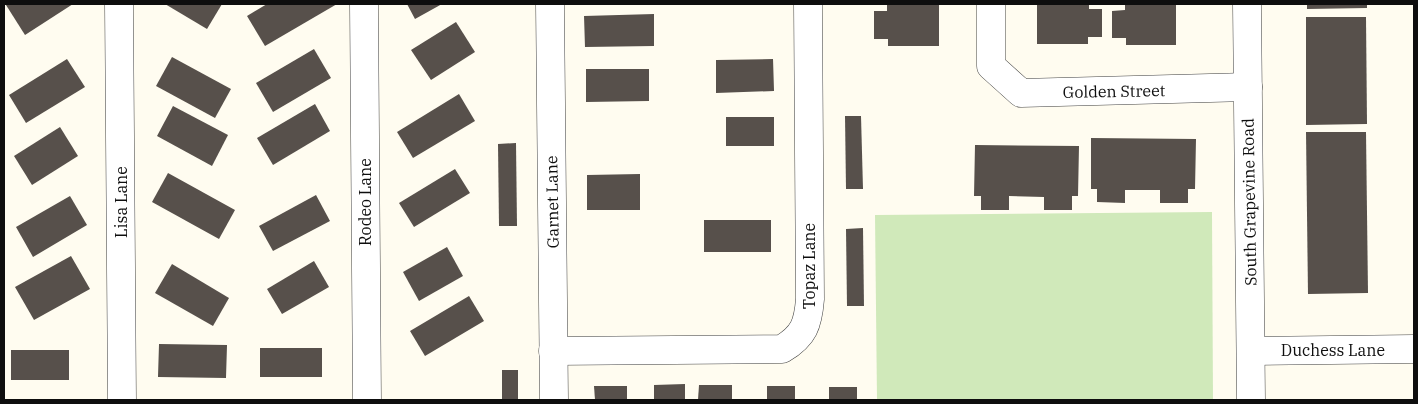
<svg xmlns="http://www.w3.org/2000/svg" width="1418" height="404" font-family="'IBM Plex Serif',serif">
	<rect width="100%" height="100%" fill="#fffcf0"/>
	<path fill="#d0e9ba" d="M1212,212l1,188h-336l-2,-185z"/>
	<g fill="#57504b">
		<path d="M8,4h65l-48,31 -19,-30z"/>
		<path d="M165,4h57l-15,25z"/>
		<path d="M267,4h70l-72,42 -18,-30z"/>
		<path d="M407,4h35l-27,15z"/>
		<path d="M887,4h52v42h-51v-7h-14v-28h13z"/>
		<path d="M1037,4h52v5h13v28h-14v7h-51z"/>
		<path d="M1125,4h51v41h-50v-7h-14v-27l13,-1z"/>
		<path d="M1307,4h60v4l-60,1z"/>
		<path d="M654,14v32l-69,1 -1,-31z"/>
		<path d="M1306,17h60l1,107 -61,1z"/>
		<path d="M456,22l19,30 -44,28 -20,-30z"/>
		<path d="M314,49l17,29 -58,34 -17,-29z"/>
		<path d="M172,57l59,32 -16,29 -59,-32z"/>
		<path d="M67,59l18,28 -59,36 -17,-28z"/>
		<path d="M773,59l1,32 -58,2v-33z"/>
		<path d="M586,69h63v32l-63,1z"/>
		<path d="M459,94l16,27 -62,37 -16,-26z"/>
		<path d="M315,104l15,27 -57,34 -16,-27z"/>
		<path d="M173,106l55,29 -16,31 -55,-30z"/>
		<path d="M845,116h16l2,73h-17z"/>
		<rect x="726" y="117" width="48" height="29"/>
		<path d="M60,127l18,29 -46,29 -18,-29z"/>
		<path d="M1306,132h60l2,161 -60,1z"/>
		<path d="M1091,138l105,1 -1,50h-7v14h-28v-13h-35v13l-28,-1v-13h-6z"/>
		<path d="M516,143l1,83h-18l-1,-82z"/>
		<path d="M975,145l104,1 -1,50h-6v14h-28v-13l-35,-1v14h-28v-14h-7z"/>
		<path d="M455,169l15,24 -56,34 -15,-24z"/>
		<path d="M168,173l67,37 -16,29 -67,-37z"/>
		<path d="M640,174v36h-53v-35z"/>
		<path d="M316,195l14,26 -57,30 -14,-25z"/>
		<path d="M70,196l17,29 -54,32 -17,-30z"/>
		<rect x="704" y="220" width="67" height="32"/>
		<path d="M863,228l1,78h-17l-1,-77z"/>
		<path d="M447,247l16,29 -44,25 -16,-29z"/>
		<path d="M71,256l19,33 -56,31 -19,-33z"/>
		<path d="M314,261l15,26 -47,27 -15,-25z"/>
		<path d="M172,264l57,34 -16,28 -58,-33z"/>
		<path d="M469,296l15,25 -59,35 -15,-25z"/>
		<path d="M159,344l68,1 -1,33 -68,-1z"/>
		<rect x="260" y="348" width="62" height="29"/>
		<rect x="11" y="350" width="58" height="30"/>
		<rect x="502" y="370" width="16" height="30"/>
		<path d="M685,384v16h-31v-15z"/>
		<path d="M699,385h33v15h-34z"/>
		<path d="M594,386h33v14h-32z"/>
		<rect x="767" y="386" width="28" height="14"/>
		<rect x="829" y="387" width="28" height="13"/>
	</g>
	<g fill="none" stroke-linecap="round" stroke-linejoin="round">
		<g stroke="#414141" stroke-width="29">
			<g id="minor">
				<path d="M119,4l3,396"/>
				<path d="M364,4l3,396"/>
				<path d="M550,4l4,396"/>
				<path d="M991,4v62l30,27 227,-6"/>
				<path d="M1247,4l4,396"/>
				<path d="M553,351l229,-2c22,-13 26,-25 28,-50l-2,-295"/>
				<path d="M1251,351l163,-2"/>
			</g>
		</g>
		<use href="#minor" stroke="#fff" stroke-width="28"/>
	</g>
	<g text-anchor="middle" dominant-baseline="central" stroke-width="5" stroke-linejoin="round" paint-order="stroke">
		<g font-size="16" fill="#0e0e0e" stroke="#fff">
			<text transform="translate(1114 91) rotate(-1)">Golden Street</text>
			<text transform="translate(121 202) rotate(-90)">Lisa Lane</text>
			<text transform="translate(365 202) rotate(-90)">Rodeo Lane</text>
			<text transform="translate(552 202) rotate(-91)">Garnet Lane</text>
			<text transform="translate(1249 202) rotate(-91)">South Grapevine Road</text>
			<text transform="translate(809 266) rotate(-90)">Topaz Lane</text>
			<text x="1333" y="350">Duchess Lane</text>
		</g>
	</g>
	<rect width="1418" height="404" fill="none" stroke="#0e0e0e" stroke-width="10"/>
</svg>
